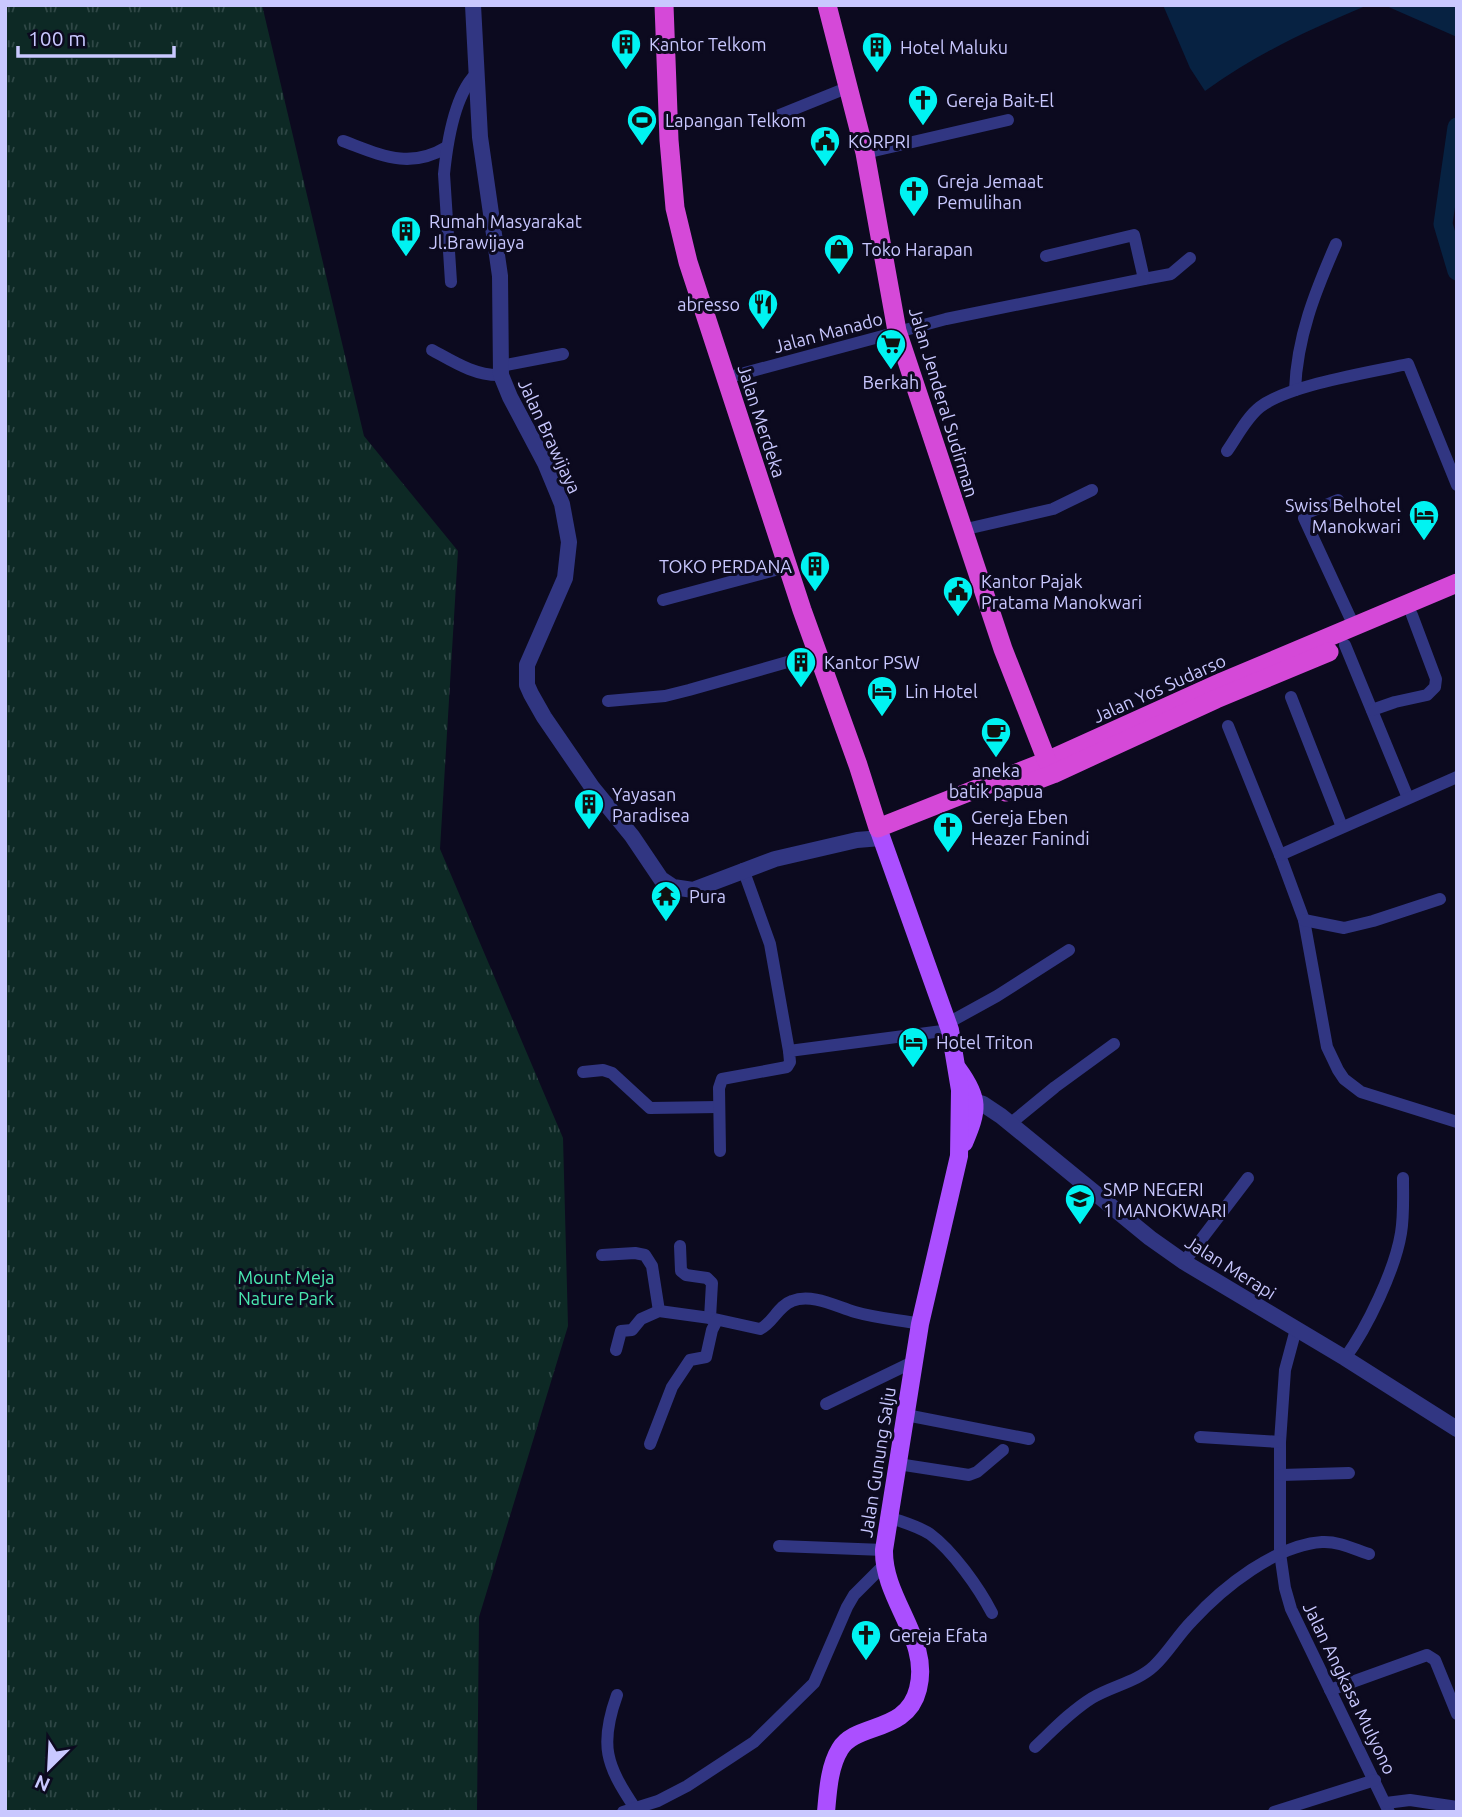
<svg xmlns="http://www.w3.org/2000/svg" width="1462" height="1817" font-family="Ubuntu,sans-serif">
	<defs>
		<pattern id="park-tufts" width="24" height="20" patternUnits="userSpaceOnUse" patternTransform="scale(1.75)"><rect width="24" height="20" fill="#0d2925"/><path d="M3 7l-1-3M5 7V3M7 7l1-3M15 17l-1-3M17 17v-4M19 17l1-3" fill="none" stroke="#2f4746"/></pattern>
	</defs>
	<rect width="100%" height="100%" fill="#0c0a1f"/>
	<path fill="url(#park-tufts)" d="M5,5h257l102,431 94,115 -18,298 123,289 5,188 -89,291 -2,195h-472z"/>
	<g fill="#072242">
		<path d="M1163,5h205c-60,25 -110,48 -163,86l-15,-23z"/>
		<path d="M1384,5h73v32z"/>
	</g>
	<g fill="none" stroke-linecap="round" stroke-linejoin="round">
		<path stroke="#072242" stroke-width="19" d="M1457,127l-14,97 14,47"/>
		<g stroke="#313682" stroke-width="12">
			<path d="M777,116l72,-29"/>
			<path d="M343,141c38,14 66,29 104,6"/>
			<path d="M865,153l143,-33"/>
			<path d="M1144,279l27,-5 19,-16"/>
			<path d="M451,282l-7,-108c3,-30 11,-82 34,-102"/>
			<path d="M432,350c22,12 43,26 69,25"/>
			<path d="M501,366l62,-12"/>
			<path d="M726,378l220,-59 198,-40 -10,-44 -88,21"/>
			<path d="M1295,390c2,-53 20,-98 41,-146"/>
			<path d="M1227,451c10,-14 19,-33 33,-44 29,-22 110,-35 148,-43l49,121"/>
			<path d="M1338,500l-31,13 -3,5 50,108"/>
			<path d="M962,530l91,-21 39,-19"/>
			<path d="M663,600l127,-34"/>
			<path d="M1345,645l63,153"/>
			<path d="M1291,697l51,130"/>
			<path d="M608,701l57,-5 24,-6 130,-37"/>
			<path d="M1372,710l23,-8 32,-7 8,-8 1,-8 -24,-64"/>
			<path d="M1228,726l52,129 24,65 23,127 11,23 6,9 17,13 96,30"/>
			<path d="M1280,855l177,-78"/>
			<path d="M743,869l27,75 19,107"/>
			<path d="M1304,920l40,8 29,-7 67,-22"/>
			<path d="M948,1023l49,-27 72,-46"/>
			<path d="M583,1072l20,-2 9,3 38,35 69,-1"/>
			<path d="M1010,1124l45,-37 59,-43"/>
			<path d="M720,1151l-1,-63 3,-9 65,-12 3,-5 -1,-11 161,-21"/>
			<path d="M680,1246l1,25 5,4 21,3 5,5 -2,35"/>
			<path d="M602,1255l33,-2 10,2 7,11 7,45"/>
			<path d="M1184,1262l64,-84"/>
			<path d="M1296,1329l-11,41 -5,72v111l5,35 6,21 98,203"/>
			<path d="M616,1350l5,-19 11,-1 9,-11 18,-8 51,7 50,11c13,-6 18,-23 32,-28 20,-8 45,6 63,11 21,6 44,8 65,12"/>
			<path d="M1345,1358c22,-30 50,-88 56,-125 3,-18 2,-36 2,-55"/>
			<path d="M826,1404l89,-43"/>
			<path d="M906,1415l123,24"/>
			<path d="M1200,1437l80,5"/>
			<path d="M650,1444l22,-57 18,-27 16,-3 6,-27 5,-10"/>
			<path d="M898,1464l71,11 8,-3 26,-22"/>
			<path d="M1281,1475l68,-2"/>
			<path d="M889,1517c13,5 29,9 41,17 23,17 49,54 62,79"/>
			<path d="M779,1546l105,4"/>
			<path d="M1330,1690l97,-35 8,5 22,54"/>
			<path d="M617,1695c-18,50 -11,70 18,113"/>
			<path d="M1035,1747c18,-17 36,-36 57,-49 20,-12 45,-16 62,-32 14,-13 24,-31 38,-45 31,-34 84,-76 130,-79 16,-1 32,7 47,12"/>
			<path d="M1386,1803l24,-3 47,7"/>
			<path d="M623,1812l35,-11 29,-15 67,-44 60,-59 33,-76 7,-12 30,-30"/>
			<path d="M1274,1812l101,-32"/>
		</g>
		<g stroke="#313682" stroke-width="16">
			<path d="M473,5l7,132 20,139 1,99 9,22 35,66 17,41 7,38 -4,36 -38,87v20l4,9 13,23 48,70 40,49 29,43 12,8 20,3 82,-31 82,-19 24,-2"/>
			<path d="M964,1098l19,6 18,12 149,122 34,24 161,96 112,71"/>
		</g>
		<g stroke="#ab4fff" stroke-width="18">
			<path d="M958,1069c22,30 20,41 6,74"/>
			<path d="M826,1812c2,-21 3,-45 14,-63 16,-27 67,-15 78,-60 13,-50 -35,-89 -34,-139l36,-226 39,-168 1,-66 -10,-60 -72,-202"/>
		</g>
		<g stroke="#d549d8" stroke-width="19">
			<path d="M664,5l5,135 6,68 13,54 114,348 56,155 20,63 169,-67 175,-79 235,-99"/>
			<path d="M827,5l38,148 32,178 106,318 44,112"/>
			<path d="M1006,792l47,-18 163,-75 113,-47"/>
		</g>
	</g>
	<defs>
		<g id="building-pin" transform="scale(1.575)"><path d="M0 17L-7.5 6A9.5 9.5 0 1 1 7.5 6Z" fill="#00f3f2" stroke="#0c0a1f"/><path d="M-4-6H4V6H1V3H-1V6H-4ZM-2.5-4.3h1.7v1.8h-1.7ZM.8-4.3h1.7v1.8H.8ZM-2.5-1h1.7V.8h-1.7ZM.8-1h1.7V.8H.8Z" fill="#111"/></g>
		<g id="church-pin" transform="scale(1.575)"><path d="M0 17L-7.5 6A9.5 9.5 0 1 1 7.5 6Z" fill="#00f3f2" stroke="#0c0a1f"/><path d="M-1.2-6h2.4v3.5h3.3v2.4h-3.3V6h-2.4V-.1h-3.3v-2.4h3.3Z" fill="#111"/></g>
		<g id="stadium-pin" transform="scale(1.575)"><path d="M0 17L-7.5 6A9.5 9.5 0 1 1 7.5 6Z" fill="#00f3f2" stroke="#0c0a1f"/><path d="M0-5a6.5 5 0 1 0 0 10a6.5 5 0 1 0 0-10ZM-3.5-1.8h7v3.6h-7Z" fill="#111"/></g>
		<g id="civic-pin" transform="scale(1.575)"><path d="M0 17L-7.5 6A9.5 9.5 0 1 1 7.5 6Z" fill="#00f3f2" stroke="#0c0a1f"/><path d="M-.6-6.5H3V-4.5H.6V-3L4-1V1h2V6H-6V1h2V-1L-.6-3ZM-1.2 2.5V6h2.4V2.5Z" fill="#111"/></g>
		<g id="shop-pin" transform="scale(1.575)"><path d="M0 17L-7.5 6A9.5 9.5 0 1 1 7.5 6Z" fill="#00f3f2" stroke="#0c0a1f"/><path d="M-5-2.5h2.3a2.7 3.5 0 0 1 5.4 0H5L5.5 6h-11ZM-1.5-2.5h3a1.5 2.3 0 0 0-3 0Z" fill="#111"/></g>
		<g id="restaurant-pin" transform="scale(1.575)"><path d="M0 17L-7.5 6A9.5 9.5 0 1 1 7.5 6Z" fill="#00f3f2" stroke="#0c0a1f"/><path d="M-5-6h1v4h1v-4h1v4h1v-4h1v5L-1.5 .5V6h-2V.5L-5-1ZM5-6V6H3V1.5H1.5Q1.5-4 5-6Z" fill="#111"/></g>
		<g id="supermarket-pin" transform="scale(1.575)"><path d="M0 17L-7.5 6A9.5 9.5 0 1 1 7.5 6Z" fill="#00f3f2" stroke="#0c0a1f"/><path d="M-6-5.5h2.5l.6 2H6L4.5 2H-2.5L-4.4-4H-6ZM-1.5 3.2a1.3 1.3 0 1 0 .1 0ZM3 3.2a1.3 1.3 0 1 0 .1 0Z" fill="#111"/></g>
		<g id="hotel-pin" transform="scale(1.575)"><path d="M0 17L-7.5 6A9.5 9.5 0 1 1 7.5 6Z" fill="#00f3f2" stroke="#0c0a1f"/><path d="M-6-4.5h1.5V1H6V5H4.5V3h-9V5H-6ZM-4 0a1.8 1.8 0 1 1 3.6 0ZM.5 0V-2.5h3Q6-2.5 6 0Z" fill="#111"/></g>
		<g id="cafe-pin" transform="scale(1.575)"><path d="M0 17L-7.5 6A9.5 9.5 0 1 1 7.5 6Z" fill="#00f3f2" stroke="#0c0a1f"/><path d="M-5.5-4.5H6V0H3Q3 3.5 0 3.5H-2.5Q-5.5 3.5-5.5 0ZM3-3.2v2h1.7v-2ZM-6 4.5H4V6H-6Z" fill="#111"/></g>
		<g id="temple-pin" transform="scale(1.575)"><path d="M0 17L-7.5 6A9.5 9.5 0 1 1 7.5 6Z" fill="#00f3f2" stroke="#0c0a1f"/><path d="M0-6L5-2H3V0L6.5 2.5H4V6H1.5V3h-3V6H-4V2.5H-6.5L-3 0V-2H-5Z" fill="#111"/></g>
		<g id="school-pin" transform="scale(1.575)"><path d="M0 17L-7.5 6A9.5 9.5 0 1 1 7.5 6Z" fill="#00f3f2" stroke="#0c0a1f"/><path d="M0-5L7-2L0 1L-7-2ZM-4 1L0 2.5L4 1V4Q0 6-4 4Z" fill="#111"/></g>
	</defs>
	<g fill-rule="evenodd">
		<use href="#building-pin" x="626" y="44"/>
		<use href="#building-pin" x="877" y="47"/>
		<use href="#church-pin" x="923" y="100"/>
		<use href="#stadium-pin" x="642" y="120"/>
		<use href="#civic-pin" x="825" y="141"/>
		<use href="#church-pin" x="914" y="191"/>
		<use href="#building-pin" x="406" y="231"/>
		<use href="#shop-pin" x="839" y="249"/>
		<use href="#restaurant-pin" x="763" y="304"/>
		<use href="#supermarket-pin" x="891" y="344"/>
		<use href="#hotel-pin" x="1424" y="515"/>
		<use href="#building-pin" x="815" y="566"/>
		<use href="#civic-pin" x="958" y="591"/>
		<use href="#building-pin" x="801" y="662"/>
		<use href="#hotel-pin" x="882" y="691"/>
		<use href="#cafe-pin" x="996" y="732"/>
		<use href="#building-pin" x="589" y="804"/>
		<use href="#church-pin" x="948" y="827"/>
		<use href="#temple-pin" x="666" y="896"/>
		<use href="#hotel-pin" x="913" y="1042"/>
		<use href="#school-pin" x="1080" y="1199"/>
		<use href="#church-pin" x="866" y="1635"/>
	</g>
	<g text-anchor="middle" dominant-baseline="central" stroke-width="6" stroke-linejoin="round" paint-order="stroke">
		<g font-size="18" fill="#c9c8ff" stroke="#0c0a1f" text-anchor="start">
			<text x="649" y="44">Kantor Telkom</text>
			<text x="900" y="47">Hotel Maluku</text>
			<text x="946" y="100">Gereja Bait-El</text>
			<text x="665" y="120">Lapangan Telkom</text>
			<text x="848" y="141">KORPRI</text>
			<text x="937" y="181">Greja Jemaat<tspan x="937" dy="21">Pemulihan</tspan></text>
			<text x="429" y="221">Rumah Masyarakat<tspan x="429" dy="21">Jl.Brawijaya</tspan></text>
			<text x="862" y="249">Toko Harapan</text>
			<text x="740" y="304" text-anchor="end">abresso</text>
			<text x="891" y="382" text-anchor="middle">Berkah</text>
			<text x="1401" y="505" text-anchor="end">Swiss Belhotel<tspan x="1401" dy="21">Manokwari</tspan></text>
			<text x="792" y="566" text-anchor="end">TOKO PERDANA</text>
			<text x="981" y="581">Kantor Pajak<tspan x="981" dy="21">Pratama Manokwari</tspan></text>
			<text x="824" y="662">Kantor PSW</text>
			<text x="905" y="691">Lin Hotel</text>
			<text x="996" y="770" text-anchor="middle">aneka<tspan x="996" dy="21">batik papua</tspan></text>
			<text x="612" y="794">Yayasan<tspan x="612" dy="21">Paradisea</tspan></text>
			<text x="971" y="817">Gereja Eben<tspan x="971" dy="21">Heazer Fanindi</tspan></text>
			<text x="689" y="896">Pura</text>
			<text x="936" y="1042">Hotel Triton</text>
			<text x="1103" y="1189">SMP NEGERI<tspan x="1103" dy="21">1 MANOKWARI</tspan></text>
			<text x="889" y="1635">Gereja Efata</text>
		</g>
		<g font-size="18" fill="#c9c8ff" stroke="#0c0a1f">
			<text transform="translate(828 332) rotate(-15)">Jalan Manado</text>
			<text transform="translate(944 402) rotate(73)">Jalan Jenderal Sudirman</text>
			<text transform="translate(762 421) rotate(72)">Jalan Merdeka</text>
			<text transform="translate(550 436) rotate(65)">Jalan Brawijaya</text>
			<text transform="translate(1159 688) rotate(-24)">Jalan Yos Sudarso</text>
			<text transform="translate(1231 1267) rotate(32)">Jalan Merapi</text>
			<text transform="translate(877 1462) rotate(-81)">Jalan Gunung Salju</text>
			<text transform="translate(1350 1688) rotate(64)">Jalan Angkasa Mulyono</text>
		</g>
		<g font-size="18" fill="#4ae9b0" stroke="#0c0a1f">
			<text x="286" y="1277">Mount Meja<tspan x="286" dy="21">Nature Park</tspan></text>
		</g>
	</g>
	<rect width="1462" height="1817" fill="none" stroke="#c9c8ff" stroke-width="14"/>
	<g transform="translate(49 1768) rotate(204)" stroke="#0c0a1f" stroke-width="5" paint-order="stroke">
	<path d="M0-5L12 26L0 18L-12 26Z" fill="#c9c8ff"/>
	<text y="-10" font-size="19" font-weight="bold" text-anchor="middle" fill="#c9c8ff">N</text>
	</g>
	<path d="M18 46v10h156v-10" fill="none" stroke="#c9c8ff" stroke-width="3.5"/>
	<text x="28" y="46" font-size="21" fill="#c9c8ff" stroke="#0c0a1f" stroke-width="5" paint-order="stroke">100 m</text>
</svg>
